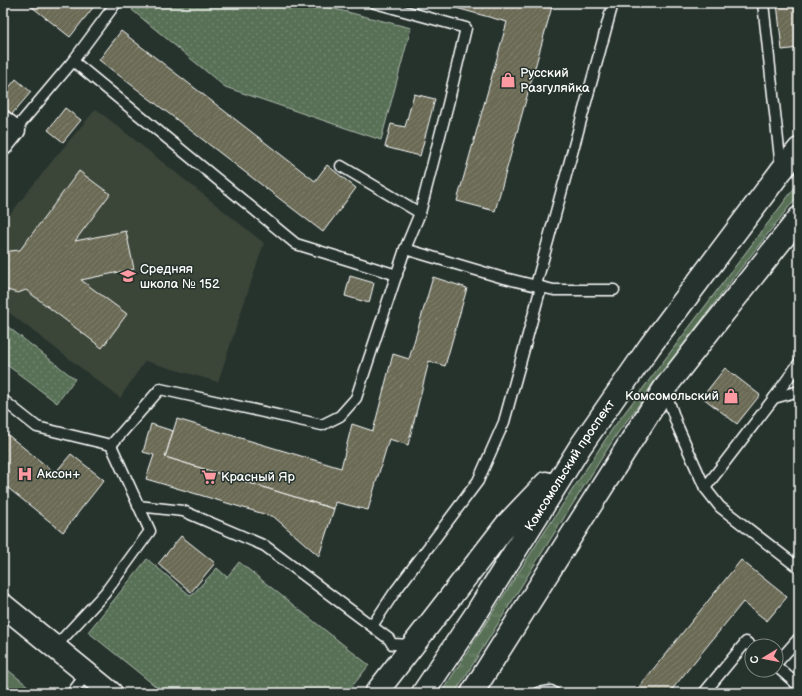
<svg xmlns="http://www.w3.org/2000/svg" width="802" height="696" font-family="'Balsamiq Sans',sans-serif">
	<defs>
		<pattern id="grass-tufts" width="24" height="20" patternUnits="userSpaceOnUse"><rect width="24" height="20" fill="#587157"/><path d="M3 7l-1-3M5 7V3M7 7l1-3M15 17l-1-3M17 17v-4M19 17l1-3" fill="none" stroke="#718670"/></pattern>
		<pattern id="park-dots" width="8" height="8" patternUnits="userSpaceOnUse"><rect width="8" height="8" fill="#587157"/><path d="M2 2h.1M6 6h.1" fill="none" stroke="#718670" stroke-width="1.8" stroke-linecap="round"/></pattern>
		<pattern id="building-hatch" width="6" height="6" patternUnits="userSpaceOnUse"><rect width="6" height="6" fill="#6a6a55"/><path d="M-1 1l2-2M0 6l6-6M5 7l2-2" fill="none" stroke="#80806e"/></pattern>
	</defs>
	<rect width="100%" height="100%" fill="#26332d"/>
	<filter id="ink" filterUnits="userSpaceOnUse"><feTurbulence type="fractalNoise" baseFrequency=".025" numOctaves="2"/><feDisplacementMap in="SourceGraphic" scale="8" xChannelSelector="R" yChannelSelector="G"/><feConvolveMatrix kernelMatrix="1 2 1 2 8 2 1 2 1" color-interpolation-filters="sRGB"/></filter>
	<g filter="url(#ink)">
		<path fill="#3a4439" d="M96,109l168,134 -46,139 -73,-21 -25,37 -117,-90v-85l50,-63z"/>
		<g fill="url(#grass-tufts)" stroke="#acb8ab">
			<path d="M799,182v12l-68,87 -114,153 -74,117 -88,142h-14l97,-151 75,-114z"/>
			<path d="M3,666l26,21 2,6h-28z"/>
		</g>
		<g fill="url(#park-dots)" stroke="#acb8ab">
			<path d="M137,3h174l100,25 -30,112 -156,-53 -93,-77z"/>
			<path d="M3,323l72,56 -18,24 -54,-41z"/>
			<path d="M147,559l44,37 26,-28 10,9 12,-15 130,103 -22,28h-183l-76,-61z"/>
		</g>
		<g fill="url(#building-hatch)" stroke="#fff">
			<path d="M27,3h66l2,2 -25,32z"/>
			<path d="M438,3h115l-58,208 -38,-10 50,-179z"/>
			<path d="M777,3h22v45l-17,2z"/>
			<path d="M121,31l194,150 12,-16 29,23 -33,44 -224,-172z"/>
			<path d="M16,79l15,13 -19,22 -9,-8v-11z"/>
			<path d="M414,94l21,5 -15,57 -35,-9 6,-23 14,3z"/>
			<path d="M65,108l16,12 -18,22 -15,-12z"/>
			<path d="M79,171l31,23 -35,47 51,-10 8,38 -53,11 46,34 -25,34 -76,-58 -8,3 -15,-4v-34l7,-4 10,-1z"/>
			<path d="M350,276l24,7 -5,20 -24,-7z"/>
			<path d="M433,277l34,11 -22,78 -16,-5 -21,84 -19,-6 -21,71 -33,-8 -1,7 -169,-52 12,-38 164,49 11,-44 21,7 20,-77 16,5z"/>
			<path d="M725,368l35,27 -23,29 -35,-27z"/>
			<path d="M151,424l22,7 -8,26 169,52 -15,47 -45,-39 -128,-38 8,-24 -11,-3z"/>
			<path d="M3,431l52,42 16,-19 33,26 -41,52 -60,-48z"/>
			<path d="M181,536l34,27 -24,29 -33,-28z"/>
			<path d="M741,560l46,37 -20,24 -24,-19 -74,91h-35z"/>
		</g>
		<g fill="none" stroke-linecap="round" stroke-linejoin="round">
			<g stroke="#fff" stroke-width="13">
				<g id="service">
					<path d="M763,3l18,165"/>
					<path d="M73,61l223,183 101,31"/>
					<path d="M15,130l58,-69 43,-58"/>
					<path d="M341,166l79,47"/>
					<path d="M536,285l77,-282"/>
					<path d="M541,287l13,3h60"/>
					<path d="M665,390l12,35 28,63 15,19 79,61"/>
					<path d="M774,398l25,-35"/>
					<path d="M3,400l34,27 74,18 39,86 -45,62 -50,54"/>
					<path d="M111,445l49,-56 162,36 18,-9 16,-18 49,-149 15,-36 28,-109 18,-76 -91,-25"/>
					<path d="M705,488l69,-90 25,-7"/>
					<path d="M138,506l45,5 82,35 124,93 3,5 20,1"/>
					<path d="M372,626l22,-33 84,-112 26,-59 37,-135 -41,-10 -95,-28"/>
					<path d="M776,664l23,-26"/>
					<path d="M776,666l23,20"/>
					<path d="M72,693l15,-20"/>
					<path d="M538,693l13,-2 3,2"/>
					<path d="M704,693l42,-51 6,5"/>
				</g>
			</g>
			<g stroke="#fff" stroke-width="23">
				<path id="minor" d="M3,121l12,9 -12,15"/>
			</g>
			<g stroke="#fff" stroke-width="25">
				<path id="tertiary" d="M3,605l108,88"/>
			</g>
			<g stroke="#fff" stroke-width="25">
				<g id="secondary">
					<path d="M376,693l131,-169 39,-41"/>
					<path id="s1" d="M423,693l51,-76 106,-170 70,-101 131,-175 18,-22"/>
					<path d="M472,693l192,-304 50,-64 85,-107"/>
				</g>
			</g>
			<use href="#service" stroke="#26332d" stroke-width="10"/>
			<use href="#minor" stroke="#26332d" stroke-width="20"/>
			<use href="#tertiary" stroke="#26332d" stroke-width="22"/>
			<use href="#secondary" stroke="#26332d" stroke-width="22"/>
		</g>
	</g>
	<defs>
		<g id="shop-bare" transform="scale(1.2)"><path d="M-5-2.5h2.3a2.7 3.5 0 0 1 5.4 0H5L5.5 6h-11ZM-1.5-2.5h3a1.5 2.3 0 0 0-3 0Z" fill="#ff9aa2" stroke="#26332d" stroke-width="2.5" paint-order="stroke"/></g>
		<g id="school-bare" transform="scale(1.2)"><path d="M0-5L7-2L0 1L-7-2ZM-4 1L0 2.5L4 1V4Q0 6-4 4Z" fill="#ff9aa2" stroke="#26332d" stroke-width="2.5" paint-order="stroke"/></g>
		<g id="hospital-bare" transform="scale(1.2)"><path d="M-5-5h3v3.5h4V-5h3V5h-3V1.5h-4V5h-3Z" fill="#ff9aa2" stroke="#26332d" stroke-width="2.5" paint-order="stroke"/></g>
		<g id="supermarket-bare" transform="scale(1.2)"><path d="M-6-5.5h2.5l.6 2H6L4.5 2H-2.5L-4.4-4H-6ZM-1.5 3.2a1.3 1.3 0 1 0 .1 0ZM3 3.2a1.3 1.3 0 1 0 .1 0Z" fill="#ff9aa2" stroke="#26332d" stroke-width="2.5" paint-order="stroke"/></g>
	</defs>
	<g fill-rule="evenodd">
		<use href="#shop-bare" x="508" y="80"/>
		<use href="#school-bare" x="128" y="276"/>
		<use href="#shop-bare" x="731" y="396"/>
		<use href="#hospital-bare" x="25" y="474"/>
		<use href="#supermarket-bare" x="209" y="477"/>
	</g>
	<g text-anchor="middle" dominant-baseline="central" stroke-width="3" stroke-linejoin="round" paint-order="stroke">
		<g font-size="13" fill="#fff" stroke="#26332d" text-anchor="start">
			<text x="520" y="73">Русский<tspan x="520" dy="15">Разгуляйка</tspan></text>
			<text x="140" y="269">Средняя<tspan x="140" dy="15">школа № 152</tspan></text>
			<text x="719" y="396" text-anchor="end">Комсомольский</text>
			<text x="37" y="474">Аксон+</text>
			<text x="221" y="477">Красный Яр</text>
		</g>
		<g font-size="13" fill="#fff" stroke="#26332d">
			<text stroke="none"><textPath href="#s1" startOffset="271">Комсомольский проспект</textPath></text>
		</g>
	</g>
	<rect width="802" height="696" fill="none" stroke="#26332d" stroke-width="16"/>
	<rect x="8" y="8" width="786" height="680" fill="none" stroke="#fff" stroke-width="1.5" filter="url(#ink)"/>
	<g transform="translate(764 658) rotate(260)"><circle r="19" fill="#26332d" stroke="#7d8581"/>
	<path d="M0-3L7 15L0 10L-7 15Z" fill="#ff9aa2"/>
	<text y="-6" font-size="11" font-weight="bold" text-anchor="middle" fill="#ffffff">С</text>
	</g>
</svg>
